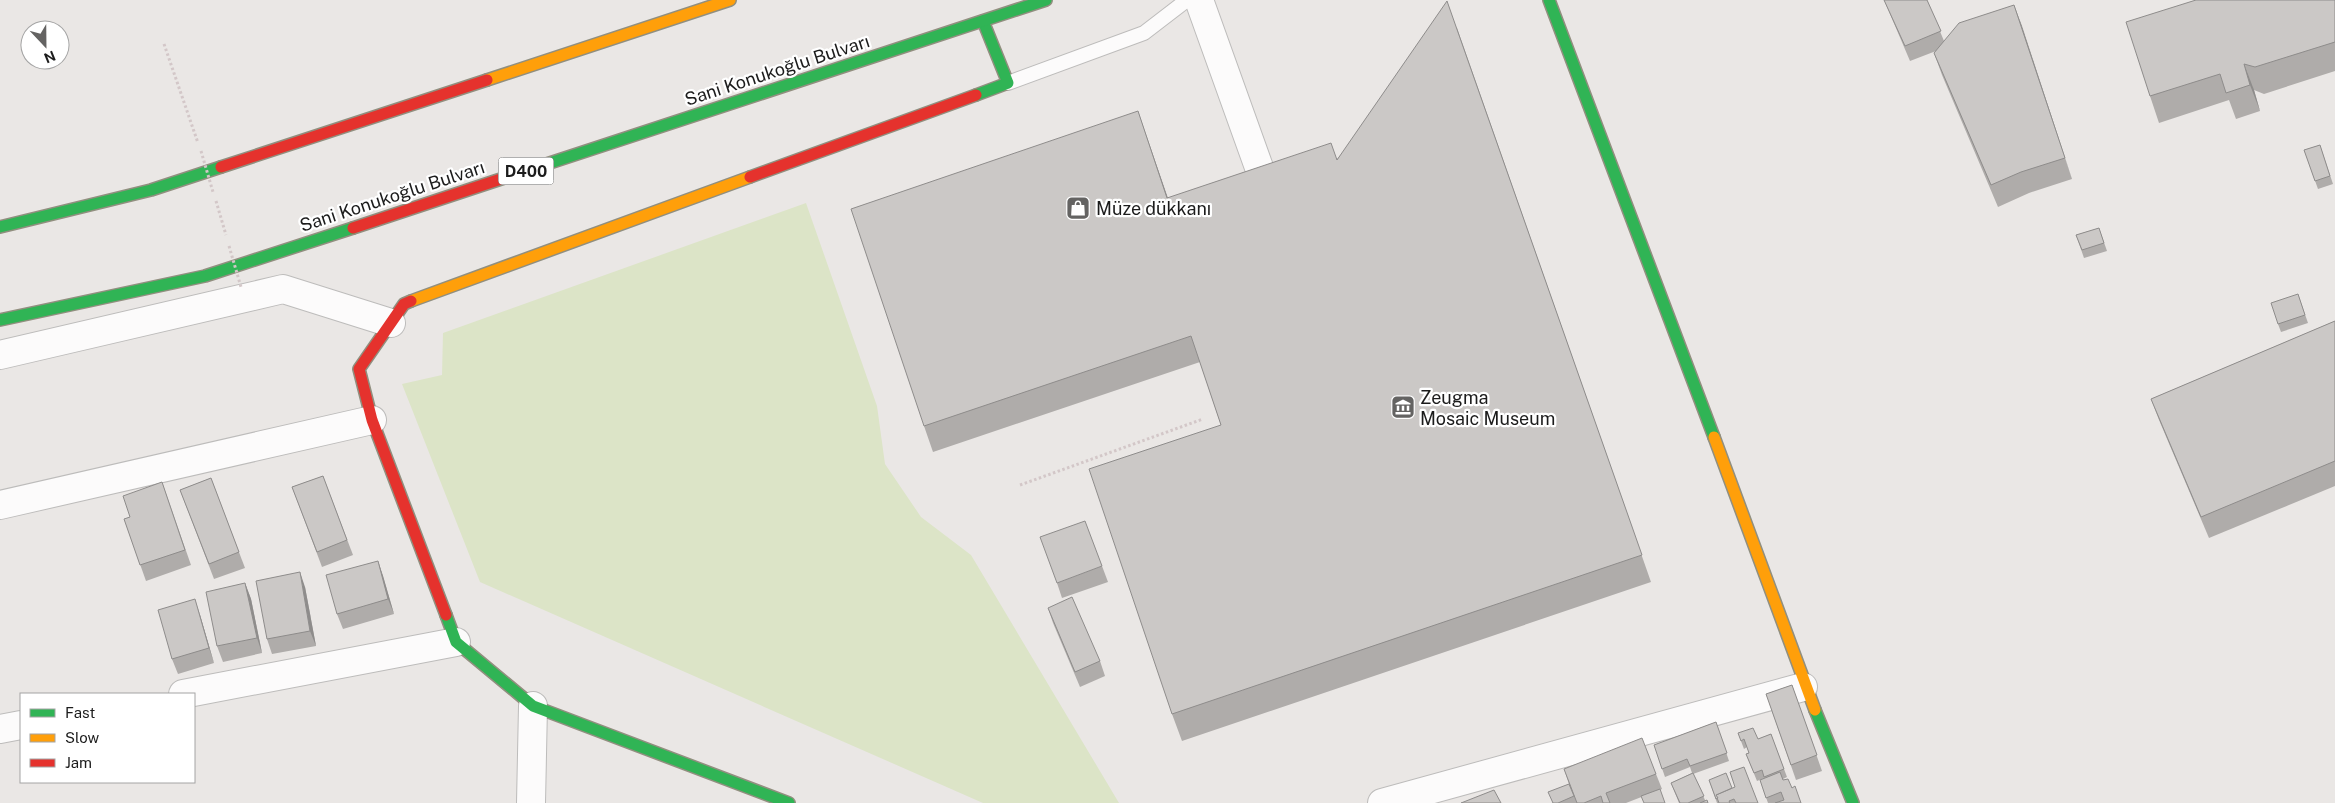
<svg xmlns="http://www.w3.org/2000/svg" width="2335" height="803" font-family="'Public Sans',sans-serif">
	<rect width="100%" height="100%" fill="#eae7e5"/>
	<path fill="#dce4c7" d="M806,203l71,203 8,58 36,53 50,38 148,248h-136l-503,-221 -78,-198 40,-9 1,-42z"/>
	<g fill="none" stroke-linecap="round" stroke-linejoin="round">
		<g stroke="#bdbcbb" stroke-width="16">
			<path id="lane" d="M1008,83l136,-50 43,-33"/>
		</g>
		<g stroke="#bdbcbb" stroke-width="30">
			<g id="street">
				<path d="M1199,0l62,173"/>
				<path d="M0,355l283,-66 108,34"/>
				<path d="M0,505l372,-85"/>
				<path d="M183,694l273,-52"/>
				<path d="M0,729l21,-4"/>
				<path d="M531,803l2,-97"/>
				<path d="M1382,803l421,-116"/>
			</g>
		</g>
		<g stroke="#918f7f" stroke-width="14">
			<g id="fast">
				<path d="M1549,0l165,437"/>
				<path d="M976,95l32,-12 -25,-62"/>
				<path d="M504,178l542,-178"/>
				<path d="M0,227l151,-37 70,-23"/>
				<path d="M0,320l205,-44 148,-48"/>
				<path d="M446,615l10,27 77,64 256,97"/>
				<path d="M1815,710l38,93"/>
			</g>
		</g>
		<g stroke="#918f7f" stroke-width="14">
			<g id="slow">
				<path d="M487,80l243,-80"/>
				<path d="M411,301l339,-124"/>
				<path d="M1714,437l101,273"/>
			</g>
		</g>
		<g stroke="#918f7f" stroke-width="14">
			<g id="jam">
				<path d="M221,167l266,-87"/>
				<path d="M750,177l226,-82"/>
				<path d="M353,228l151,-50"/>
				<path d="M411,301l-7,3 -45,65 13,51 74,195"/>
			</g>
		</g>
		<g stroke="#d3c7c8" stroke-width="3" stroke-dasharray="2.5 2.5" stroke-linecap="butt">
			<path d="M164,44l34,99"/>
			<path d="M216,201l10,34"/>
			<path d="M1020,485l183,-66"/>
		</g>
		<use href="#lane" stroke="#fcfbfb" stroke-width="14"/>
		<use href="#street" stroke="#fcfbfb" stroke-width="28"/>
		<use href="#fast" stroke="#30b455" stroke-width="11"/>
		<use href="#slow" stroke="#ff9f0a" stroke-width="11"/>
		<use href="#jam" stroke="#e5322d" stroke-width="11"/>
		<g stroke="#d3c7c8" stroke-width="3" stroke-dasharray="2.5 2.5" stroke-linecap="butt">
			<path d="M201,151l12,41"/>
			<path d="M229,246l12,41"/>
		</g>
	</g>
	<g fill="#afacaa">
		<path d="M1884,0h43l17,41 70,-36 58,174 -43,14 -31,14 -56,-132 -8,-22 2,-2 -26,10z"/>
		<path d="M2335,0v71l-71,23 -10,-4 6,21 -24,8 -7,-19 -70,23 -9,-27z"/>
		<path d="M1457,28l194,554 -469,159 -10,-27 49,-289 -21,-63 -267,90 -9,-26 214,-315 30,87 169,-39z"/>
		<path d="M2320,145l13,39 -15,5 -14,-39z"/>
		<path d="M2099,228l8,23 -23,7 -8,-23z"/>
		<path d="M2298,294l10,29 -27,9 -3,-8z"/>
		<path d="M2335,321v165l-126,52 -50,-118 -8,-21z"/>
		<path d="M323,476l30,79 -31,12 -30,-80z"/>
		<path d="M211,478l34,90 -31,11 -34,-89z"/>
		<path d="M162,482l29,83 -45,16 -22,-62 6,-2z"/>
		<path d="M378,561l5,15 11,38 -51,15 -6,-15z"/>
		<path d="M1102,566l6,16 -46,16 -5,-15z"/>
		<path d="M245,583l6,16 11,54 -39,9 -6,-16z"/>
		<path d="M305,587l11,59 -44,8 -5,-15z"/>
		<path d="M1048,608l52,53 5,15 -25,11 -27,-64z"/>
		<path d="M200,615l14,48 -36,11 -6,-15z"/>
		<path d="M1792,685l30,86 -26,9 -30,-86z"/>
		<path d="M1716,722l13,39 -36,13 12,26 3,3h-29l-8,-20 21,-10 -2,-6 -25,10 -11,-32z"/>
		<path d="M1738,733l20,6 13,-5 16,43 -4,2v1l9,8 9,15h-33l-8,-23 4,-2 -7,3 -11,-27 3,-1 -2,-6 -3,2z"/>
		<path d="M1564,769l92,5 6,15 -36,14h-74l17,-19z"/>
		<path d="M1709,780l23,8 26,15h-41z"/>
	</g>
	<g fill="#8e8c8b">
		<path d="M2014,5l8,21 50,153z"/>
		<path d="M2244,64l10,26 6,21 -10,-26z"/>
		<path d="M1138,111l9,27 30,87 -10,-27z"/>
		<path d="M378,561l5,15 11,38 -6,-15z"/>
		<path d="M300,572l5,15 11,59 -6,-15z"/>
		<path d="M245,583l6,16 11,54 -5,-15z"/>
		<path d="M195,599l5,16 14,48 -5,-15z"/>
	</g>
	<g fill="#cbc8c6" stroke="#8e8c8b">
		<path d="M1884,0h43l14,31 -36,15z"/>
		<path d="M2196,0h139v42l-80,25 -11,-3 6,21 -24,8 -6,-19 -70,22 -24,-74z"/>
		<path d="M1447,1l195,554 -470,159 -83,-245 132,-44 -30,-89 -267,90 -73,-217 287,-98 29,87 164,-55 6,17z"/>
		<path d="M2014,5l51,153 -44,14 -30,13 -57,-132 25,-30z"/>
		<path d="M2320,145l10,31 -15,5 -11,-31z"/>
		<path d="M2099,228l5,15 -22,7 -6,-15z"/>
		<path d="M2298,294l7,21 -27,9 -7,-21z"/>
		<path d="M2335,321v140l-134,56 -50,-118z"/>
		<path d="M323,476l24,64 -30,12 -25,-65z"/>
		<path d="M211,478l28,74 -30,12 -29,-74z"/>
		<path d="M162,482l23,68 -45,15 -16,-46 6,-2 -7,-21z"/>
		<path d="M1085,521l17,45 -45,17 -17,-46z"/>
		<path d="M378,561l10,38 -51,15 -11,-39z"/>
		<path d="M300,572l10,59 -43,8 -11,-58z"/>
		<path d="M245,583l12,55 -40,8 -11,-54z"/>
		<path d="M1072,597l28,64 -25,11 -27,-64z"/>
		<path d="M195,599l14,49 -37,11 -14,-49z"/>
		<path d="M1792,685l25,70 -26,10 -25,-71z"/>
		<path d="M1716,722l11,31 -37,13 -3,-7 -25,10 -8,-24z"/>
		<path d="M1753,728l5,11 13,-5 13,35 -20,8 -2,-7 -8,3 -8,-19 3,-1 -5,-14 -3,2 -3,-8z"/>
		<path d="M1642,738l14,36 -50,19 4,10h-7l-2,-7 -17,7h-7l-13,-34z"/>
		<path d="M1744,767l14,36h-22l-2,-4 -5,2 1,2h-11l-3,-8 19,-8 -5,-15z"/>
		<path d="M1780,772l3,8 5,-1 4,9 3,-2 6,17h-26l9,-3 -3,-8 -15,6 -6,-18z"/>
		<path d="M1693,773l11,23 -16,7h-8l-9,-20z"/>
		<path d="M1726,773l6,15 -16,7 2,3 -2,1 -7,-19z"/>
		<path d="M1569,784l5,12 -16,7h-5l-5,-11z"/>
		<path d="M1660,789l5,14h-21l-3,-7z"/>
		<path d="M1494,790l7,13h-40z"/>
		<path d="M1707,800l1,3h-8z"/>
	</g>
	<defs>
		<g id="shop-square" transform="scale(1.25)"><rect x="-9" y="-9" width="18" height="18" rx="4" fill="#646362" stroke="#fff"/><path d="M-5-2.5h2.3a2.7 3.5 0 0 1 5.4 0H5L5.5 6h-11ZM-1.5-2.5h3a1.5 2.3 0 0 0-3 0Z" fill="#fff"/></g>
		<g id="museum-square" transform="scale(1.25)"><rect x="-9" y="-9" width="18" height="18" rx="4" fill="#646362" stroke="#fff"/><path d="M0-6L6-3V-2H-6V-3ZM-5-1h2V3h-2ZM-1-1h2V3h-2ZM3-1h2V3H3ZM-6 4H6V6H-6Z" fill="#fff"/></g>
	</defs>
	<g fill-rule="evenodd">
		<use href="#shop-square" x="1078" y="208"/>
		<use href="#museum-square" x="1403" y="407"/>
	</g>
	<g text-anchor="middle" dominant-baseline="central" stroke-width="4.5" stroke-linejoin="round" paint-order="stroke">
		<rect fill="#fff" stroke="#606060" stroke-width="1" x="498.5" y="157.5" width="55" height="27" rx="4"/>
		<g font-size="16" font-weight="bold" fill="#1c1c1c">
			<text x="526" y="171">D400</text>
		</g>
		<g font-size="18" fill="#1c1c1c" stroke="#fff">
			<text transform="translate(777 70) rotate(-18)">Sani Konukoğlu Bulvarı</text>
			<text transform="translate(392 196) rotate(-18)">Sani Konukoğlu Bulvarı</text>
		</g>
		<g font-size="18" fill="#1c1c1c" stroke="#fff" text-anchor="start">
			<text x="1096" y="208">Müze dükkanı</text>
			<text x="1420" y="397">Zeugma<tspan x="1420" dy="21">Mosaic Museum</tspan></text>
		</g>
	</g>
	<rect x="20" y="693" width="175" height="90" fill="#ffffff" stroke="#a4a4a4"/>
	<rect x="30" y="709" width="25" height="8" fill="#30b455" stroke="#a4a4a4"/>
	<text x="65" y="718" font-size="15" fill="#1c1c1c">Fast</text>
	<rect x="30" y="734" width="25" height="8" fill="#ff9f0a" stroke="#a4a4a4"/>
	<text x="65" y="743" font-size="15" fill="#1c1c1c">Slow</text>
	<rect x="30" y="759" width="25" height="8" fill="#e5322d" stroke="#a4a4a4"/>
	<text x="65" y="768" font-size="15" fill="#1c1c1c">Jam</text>
	<g transform="translate(45 45) rotate(158)"><circle r="24" fill="#ffffff" stroke="#a4a4a4"/>
	<path d="M0-4L9 19L0 12L-9 19Z" fill="#646362"/>
	<text y="-8" font-size="14" font-weight="bold" text-anchor="middle" fill="#1c1c1c">N</text>
	</g>
</svg>
